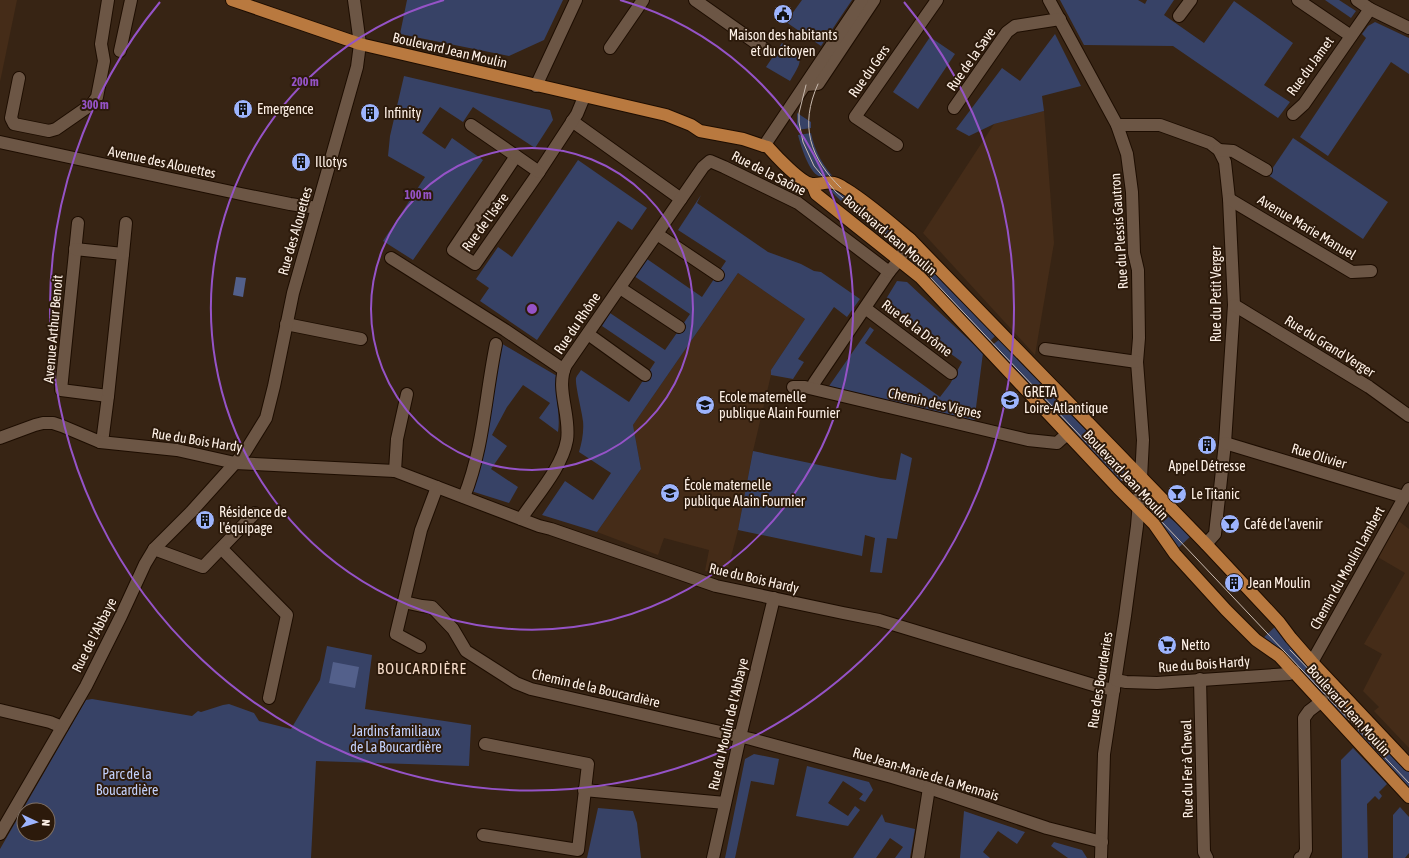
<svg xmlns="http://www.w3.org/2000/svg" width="1409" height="858" font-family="'Asap Condensed',sans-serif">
	<rect width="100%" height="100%" fill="#372414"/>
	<g fill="#452c18">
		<path d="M0,0h17l-17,82z"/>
		<path d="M1044,111l10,132 -19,112 -112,-122 71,-109z"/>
		<path d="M738,273l67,46 -34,51v5l-18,76 -15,79 -12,46 -21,-5 4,-21 -45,-12 -6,17 -61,-23 44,-63 -8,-44z"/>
		<path d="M1396,519l13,10v219l-35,-37 5,-4 -16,-16 19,-37 -18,-10 41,-71 -29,-17z"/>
	</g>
	<g fill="#374266" fill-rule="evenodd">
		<path d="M407,0h156l-19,40 -35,16 -109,-22z"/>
		<path d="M802,0h50l-31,46 -35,-24z"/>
		<path d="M1060,0h78l7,4 2,-4h27l-10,15 40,28 30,-42 59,42 -29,42 26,17 -12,16 -105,-72 -89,-1z"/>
		<path d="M1325,0h14l17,11 -5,7z"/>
		<path d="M1375,22l34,16v36l-18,-12 -63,94 -28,-19 66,-99 -4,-4 6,-8z"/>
		<path d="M1055,34l26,52 -39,10 2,15 -50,13 -25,12 -13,-7 46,-61 18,13z"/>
		<path d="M930,37l25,17 -37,55 -25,-17z"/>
		<path d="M782,43c22,16 22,15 8,38l-24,-14z"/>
		<path d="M404,76l146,34 3,10 -18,28 -62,-41 -10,15 -23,-15 -18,26 23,16 7,-11 31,22 -70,100 -30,-19 42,-64 -37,-21 2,-20z"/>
		<path d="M797,113l14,9v6l-14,2z"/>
		<path d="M811,133c4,19 12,33 25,47 -6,-1 -14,-1 -19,-5 -9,-6 -16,-29 -19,-40z"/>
		<path d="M1293,138l95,64 -25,37 -95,-64z"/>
		<path d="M578,160l69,48 -15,22 -14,-9 -81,119 -57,-39 9,-13 -13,-9 22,-32 14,10z"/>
		<path d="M828,188l8,1 60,40 -10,11 -43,-37z"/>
		<path d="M701,195l-4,8 71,49 33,12 13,7 7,1 39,27 -13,18 -13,-10 -36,52 6,3 -11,17 -22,-4v-5l34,-51 -67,-46 -105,152 8,44 -44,63 -55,-17 23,-34 28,19 18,-27 -32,-21c3,-10 5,-21 4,-31 -1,-10 -8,-36 -7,-43 1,-3 4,-6 5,-8l48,32 26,-40 -53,-36 8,-13 55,37 25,-36 -56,-38 13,-17 55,38 24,-36 -48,-31z"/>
		<path d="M916,251l80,84 -8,8 -81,-84z"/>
		<path d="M897,281l10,1 76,71 -9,70 -147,-34 43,-62 4,3 -9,13 75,54 10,-13 12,-22 -79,-58z"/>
		<path d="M1000,339l128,136 -9,8 -128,-137z"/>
		<path d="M499,342l58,34c-3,20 4,37 1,56l-19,-14 11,-15 -27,-18 -16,22 -15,28 15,11 -16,23 27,18 -9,16 -38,-12z"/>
		<path d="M753,451l128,27 15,2 5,-27 11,5 -15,81 -10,-1 -5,35 -12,-1 5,-34 -10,-3 -3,21 -124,-26z"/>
		<path d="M1155,504l11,11 26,20 -16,15 -29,-39z"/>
		<path d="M1277,625l76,88 -8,7 -83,-81z"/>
		<path d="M327,646l45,9 -7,54 106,16 -2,41 -153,-5 -5,97h-311v-9l86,-149 6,-1 100,17 6,-5 3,1 22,-7 6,-1 25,9 5,8 32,8 29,-49zM24,810h24v24h-24z"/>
		<path d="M1364,724l45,48v16l-53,-56z"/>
		<path d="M1353,748l34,36 -8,8 3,4 -3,4 -4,-4 -8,8 1,54h-26l-1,-98z"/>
		<path d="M754,754l25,5 -5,26 -23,-4 -16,77h-10l20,-99z"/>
		<path d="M807,766l62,16 4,8 -8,12 -6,-3 4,-5 -20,-13 -15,22 20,13 7,-10 5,4 -12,16 -52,-10z"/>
		<path d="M1400,807l9,10v36l-4,5h-12v-43z"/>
		<path d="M598,808l35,3 4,12 4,35h-54z"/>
		<path d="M964,811l61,21 -8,12 -19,-13 -15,21 7,6h-30z"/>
		<path d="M882,814l3,8 30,7 -5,29h-15l8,-11 -13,-9 -14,20h-23z"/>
		<path d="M1054,842l28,8 5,8h-19l-17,-12z"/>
	</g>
	<g fill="#53608b">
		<path d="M236,277l10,1 -3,19 -10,-2z"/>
		<path d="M333,662l26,5 -4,21 -26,-5z"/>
	</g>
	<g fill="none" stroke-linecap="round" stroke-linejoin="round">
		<g stroke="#1d0d01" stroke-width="14">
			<g id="minor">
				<path d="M695,0l71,50"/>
				<path d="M1049,0l68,125 10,29 5,38 2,61 4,17 1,68 -2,24 6,78 -2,38 -4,48 -12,90 -21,138 -3,104"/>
				<path d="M1298,0l53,36"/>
				<path d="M1357,0l13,9 39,19"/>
				<path d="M1179,16l12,-16"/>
				<path d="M610,48l33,-48"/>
				<path d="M120,51l11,-51"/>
				<path d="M19,78l-8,40 3,6 35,7 7,-2 36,-25 5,-7 7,-36 -3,-17 7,-44"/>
				<path d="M806,85l12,-1 56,-84"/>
				<path d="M536,86l40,-86"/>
				<path d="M954,108l53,-76 8,-6 45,-7"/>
				<path d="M1293,114l11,-10 66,-95"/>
				<path d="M572,121l109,78"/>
				<path d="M471,125l45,31 -63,94 22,14 64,-92 38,-58 7,-17"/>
				<path d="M1117,125h43l50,18 9,7 6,12 4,37 5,106 -9,138 -10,91 -9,10"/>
				<path d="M0,142l241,52 49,10 27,4"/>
				<path d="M897,145l-42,-28 82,-117"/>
				<path d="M764,146l98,-146"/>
				<path d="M1219,150l14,1 33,19"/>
				<path d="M516,156l23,16"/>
				<path d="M1229,199l123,73 19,-1"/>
				<path d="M78,223l-17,167 47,6"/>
				<path d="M657,234l61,41"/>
				<path d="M75,249l48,5 -15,142 -5,39 -3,7"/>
				<path d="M123,254l3,-31"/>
				<path d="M391,258l114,72 59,40"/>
				<path d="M620,288l59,39"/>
				<path d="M1234,305l135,82 40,29"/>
				<path d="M865,308l86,65"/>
				<path d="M286,324l75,15"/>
				<path d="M588,334l57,41"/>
				<path d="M1045,349l92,13"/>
				<path d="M814,383l75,-111 10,-12 11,-21"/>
				<path d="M793,387h12l223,53 29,3 10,-9"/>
				<path d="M0,438l35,-13 8,-2h10l9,3 38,16 77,8 58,13 160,8 144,55 12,3 165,57 127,27 36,7 221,67 14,3"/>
				<path d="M1225,443l179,54"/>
				<path d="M395,471l2,-32 10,-45"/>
				<path d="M464,497c20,-50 21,-100 32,-153"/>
				<path d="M521,519c15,-23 41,-51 46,-79 4,-25 -12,-52 -1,-75l137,-198 7,-6 14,6 74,36 91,69"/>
				<path d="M154,549l49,18 52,-54"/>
				<path d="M222,549l65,66 -18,83"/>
				<path d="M404,602l18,4 10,1 21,22 13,22 50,32 15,6 220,50 141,38 37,11 118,40 55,14"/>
				<path d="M420,647l-24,-13 25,-104 16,-43"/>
				<path d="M1312,662l97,-173"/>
				<path d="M1200,679l4,173 3,6"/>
				<path d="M1116,680l10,2 31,1 132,-9 5,-3"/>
				<path d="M0,710l50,12 12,5"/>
				<path d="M584,790l141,13"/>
				<path d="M0,834l86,-148 35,-70 24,-52 9,-15 37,-37 54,-60 21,-34 8,-32 19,-93 64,-226 3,-23 -6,-44"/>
				<path d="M483,835l95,15 10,-86 -103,-20"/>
				<path d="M713,858l27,-121 34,-139"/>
				<path d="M918,858l11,-70"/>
				<path d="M1300,858l3,-1 3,-7 -2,-132 5,-7 13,-10"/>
			</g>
		</g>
		<g stroke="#1d0d01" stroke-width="14">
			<g id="major">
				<path d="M232,0l128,44 306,71 25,10 9,6 43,8 21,7 4,1c8,9 33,36 44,37 9,1 16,-4 25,0 5,2 10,6 15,9 21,14 39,30 58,46l296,305 73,78 12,16 21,24 97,103"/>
				<path d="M812,184l4,10 104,83 198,211 36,36 21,30 51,56 30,30 23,16 130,141"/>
			</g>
		</g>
		<use href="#minor" stroke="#6c5645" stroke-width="12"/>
		<use href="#major" stroke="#b9793f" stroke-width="12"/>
		<g stroke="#cabbb0" stroke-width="1">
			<path d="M818,84c-19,42 -8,74 23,104"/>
			<path d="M806,85l-7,28v9l4,20 11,24 22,26 51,43 25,23 497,525"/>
			<path d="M1290,650l61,63"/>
		</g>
	</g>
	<g fill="none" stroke="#9553c7" stroke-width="2">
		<circle cx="532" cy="309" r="161"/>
		<path d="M620 0A321 321 0 1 1 444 0"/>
		<path d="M904 2A482 482 0 1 1 160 2"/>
	</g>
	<defs>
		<g id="civic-disc" transform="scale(1)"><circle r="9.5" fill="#9db4fd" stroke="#2c1a0b"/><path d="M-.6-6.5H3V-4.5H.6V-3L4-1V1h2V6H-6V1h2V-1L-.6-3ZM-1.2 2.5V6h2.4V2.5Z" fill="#111"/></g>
		<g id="building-disc" transform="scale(1)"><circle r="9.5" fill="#9db4fd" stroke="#2c1a0b"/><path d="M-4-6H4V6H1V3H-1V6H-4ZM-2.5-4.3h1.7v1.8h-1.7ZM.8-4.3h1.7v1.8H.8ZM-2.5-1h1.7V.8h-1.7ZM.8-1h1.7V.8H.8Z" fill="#111"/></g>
		<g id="school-disc" transform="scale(1)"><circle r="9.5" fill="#9db4fd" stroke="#2c1a0b"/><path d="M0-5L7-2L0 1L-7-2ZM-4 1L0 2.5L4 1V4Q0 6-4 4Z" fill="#111"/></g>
		<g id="bar-disc" transform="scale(1)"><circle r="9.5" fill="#9db4fd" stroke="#2c1a0b"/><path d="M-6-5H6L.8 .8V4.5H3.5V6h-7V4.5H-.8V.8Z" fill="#111"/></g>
		<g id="supermarket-disc" transform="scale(1)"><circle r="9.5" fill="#9db4fd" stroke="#2c1a0b"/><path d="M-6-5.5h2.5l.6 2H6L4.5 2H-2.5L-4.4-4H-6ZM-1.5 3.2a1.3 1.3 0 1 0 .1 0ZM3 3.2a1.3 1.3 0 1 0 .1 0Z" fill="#111"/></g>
	</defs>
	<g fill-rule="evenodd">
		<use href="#civic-disc" x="783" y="14"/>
		<use href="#building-disc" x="243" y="109"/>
		<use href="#building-disc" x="370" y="113"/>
		<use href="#building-disc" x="301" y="162"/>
		<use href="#school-disc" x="1010" y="400"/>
		<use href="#school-disc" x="705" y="405"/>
		<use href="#building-disc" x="1207" y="445"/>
		<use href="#school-disc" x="670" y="493"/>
		<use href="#bar-disc" x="1177" y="494"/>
		<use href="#building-disc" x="205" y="520"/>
		<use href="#bar-disc" x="1230" y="524"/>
		<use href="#building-disc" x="1234" y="583"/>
		<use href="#supermarket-disc" x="1167" y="645"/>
	</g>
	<g text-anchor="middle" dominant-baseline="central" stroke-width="4" stroke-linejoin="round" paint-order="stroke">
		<g font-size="14" fill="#fef1e7" stroke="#2c1a0b" text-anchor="start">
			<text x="783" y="35" text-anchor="middle">Maison des habitants<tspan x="783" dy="16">et du citoyen</tspan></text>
			<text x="257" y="109">Emergence</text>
			<text x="384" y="113">Infinity</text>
			<text x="315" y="162">Illotys</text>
			<text x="1024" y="392">GRETA<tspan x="1024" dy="16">Loire-Atlantique</tspan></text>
			<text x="719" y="397">Ecole maternelle<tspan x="719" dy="16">publique Alain Fournier</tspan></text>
			<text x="1207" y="466" text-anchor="middle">Appel Détresse</text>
			<text x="684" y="485">École maternelle<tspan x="684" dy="16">publique Alain Fournier</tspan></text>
			<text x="1191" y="494">Le Titanic</text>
			<text x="219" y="512">Résidence de<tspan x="219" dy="16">l'équipage</tspan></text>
			<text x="1244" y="524">Café de l'avenir</text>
			<text x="1248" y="583">Jean Moulin</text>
			<text x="1181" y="645">Netto</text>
		</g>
		<g font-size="14" fill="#fef1e7" stroke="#2c1a0b">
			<text transform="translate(450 50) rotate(13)">Boulevard Jean Moulin</text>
			<text transform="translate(971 59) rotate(-55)">Rue de la Save</text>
			<text transform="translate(1310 66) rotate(-54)">Rue du Jamet</text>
			<text transform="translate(869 71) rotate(-55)">Rue du Gers</text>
			<text transform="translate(162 162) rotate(12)">Avenue des Alouettes</text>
			<text transform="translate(769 173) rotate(27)">Rue de la Saône</text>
			<text transform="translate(485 222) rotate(-54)">Rue de l'Isère</text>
			<text transform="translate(1307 227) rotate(31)">Avenue Marie Manuel</text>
			<text transform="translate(295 231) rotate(-74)">Rue des Alouettes</text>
			<text transform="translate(1119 231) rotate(-94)">Rue du Plessis Gautron</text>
			<text transform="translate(890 235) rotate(40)">Boulevard Jean Moulin</text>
			<text transform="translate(1216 294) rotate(-90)">Rue du Petit Verger</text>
			<text transform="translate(577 323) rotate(-56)">Rue du Rhône</text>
			<text transform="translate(917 328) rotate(37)">Rue de la Drôme</text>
			<text transform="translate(53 329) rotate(-85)">Avenue Arthur Benoit</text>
			<text transform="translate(1330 346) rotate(32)">Rue du Grand Verger</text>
			<text transform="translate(935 403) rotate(13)">Chemin des Vignes</text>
			<text transform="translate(197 440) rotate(9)">Rue du Bois Hardy</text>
			<text transform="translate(1319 456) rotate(17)">Rue Olivier</text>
			<text transform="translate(1126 475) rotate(47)">Boulevard Jean Moulin</text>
			<text transform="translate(1347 568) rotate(-61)">Chemin du Moulin Lambert</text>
			<text transform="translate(754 578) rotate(13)">Rue du Bois Hardy</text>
			<text transform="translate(94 635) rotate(-63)">Rue de l'Abbaye</text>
			<text transform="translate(1204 664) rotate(-4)">Rue du Bois Hardy</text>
			<text transform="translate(1100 680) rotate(-81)">Rue des Bourderies</text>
			<text transform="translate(596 688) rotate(13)">Chemin de la Boucardière</text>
			<text transform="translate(1349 710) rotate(48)">Boulevard Jean Moulin</text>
			<text transform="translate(728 724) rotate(-77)">Rue du Moulin de l'Abbaye</text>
			<text transform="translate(1187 769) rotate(-91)">Rue du Fer à Cheval</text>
			<text transform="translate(926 774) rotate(17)">Rue Jean-Marie de la Mennais</text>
		</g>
		<g font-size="14" fill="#c2d0fb" stroke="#2c1a0b">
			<text x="396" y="731">Jardins familiaux<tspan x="396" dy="16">de La Boucardière</tspan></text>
			<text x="127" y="774">Parc de la<tspan x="127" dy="16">Boucardière</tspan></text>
		</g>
		<g font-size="15" letter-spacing="1" fill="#f5dbc8" stroke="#2c1a0b">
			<text x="422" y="668">BOUCARDIÈRE</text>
		</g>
	</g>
	<circle cx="532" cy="309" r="6" fill="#9553c7" stroke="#2c1a0b" stroke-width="2"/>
	<g font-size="12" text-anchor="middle" font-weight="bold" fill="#9553c7" stroke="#2c1a0b" stroke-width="4" stroke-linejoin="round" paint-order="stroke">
		<text x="305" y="86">200 m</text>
		<text x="95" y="109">300 m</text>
		<text x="418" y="199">100 m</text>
	</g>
	<g transform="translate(36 822) rotate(94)"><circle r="19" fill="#2c1a0b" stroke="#807063"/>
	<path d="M0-3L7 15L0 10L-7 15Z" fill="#9db4fd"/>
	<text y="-6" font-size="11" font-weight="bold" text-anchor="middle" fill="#fef1e7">N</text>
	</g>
</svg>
